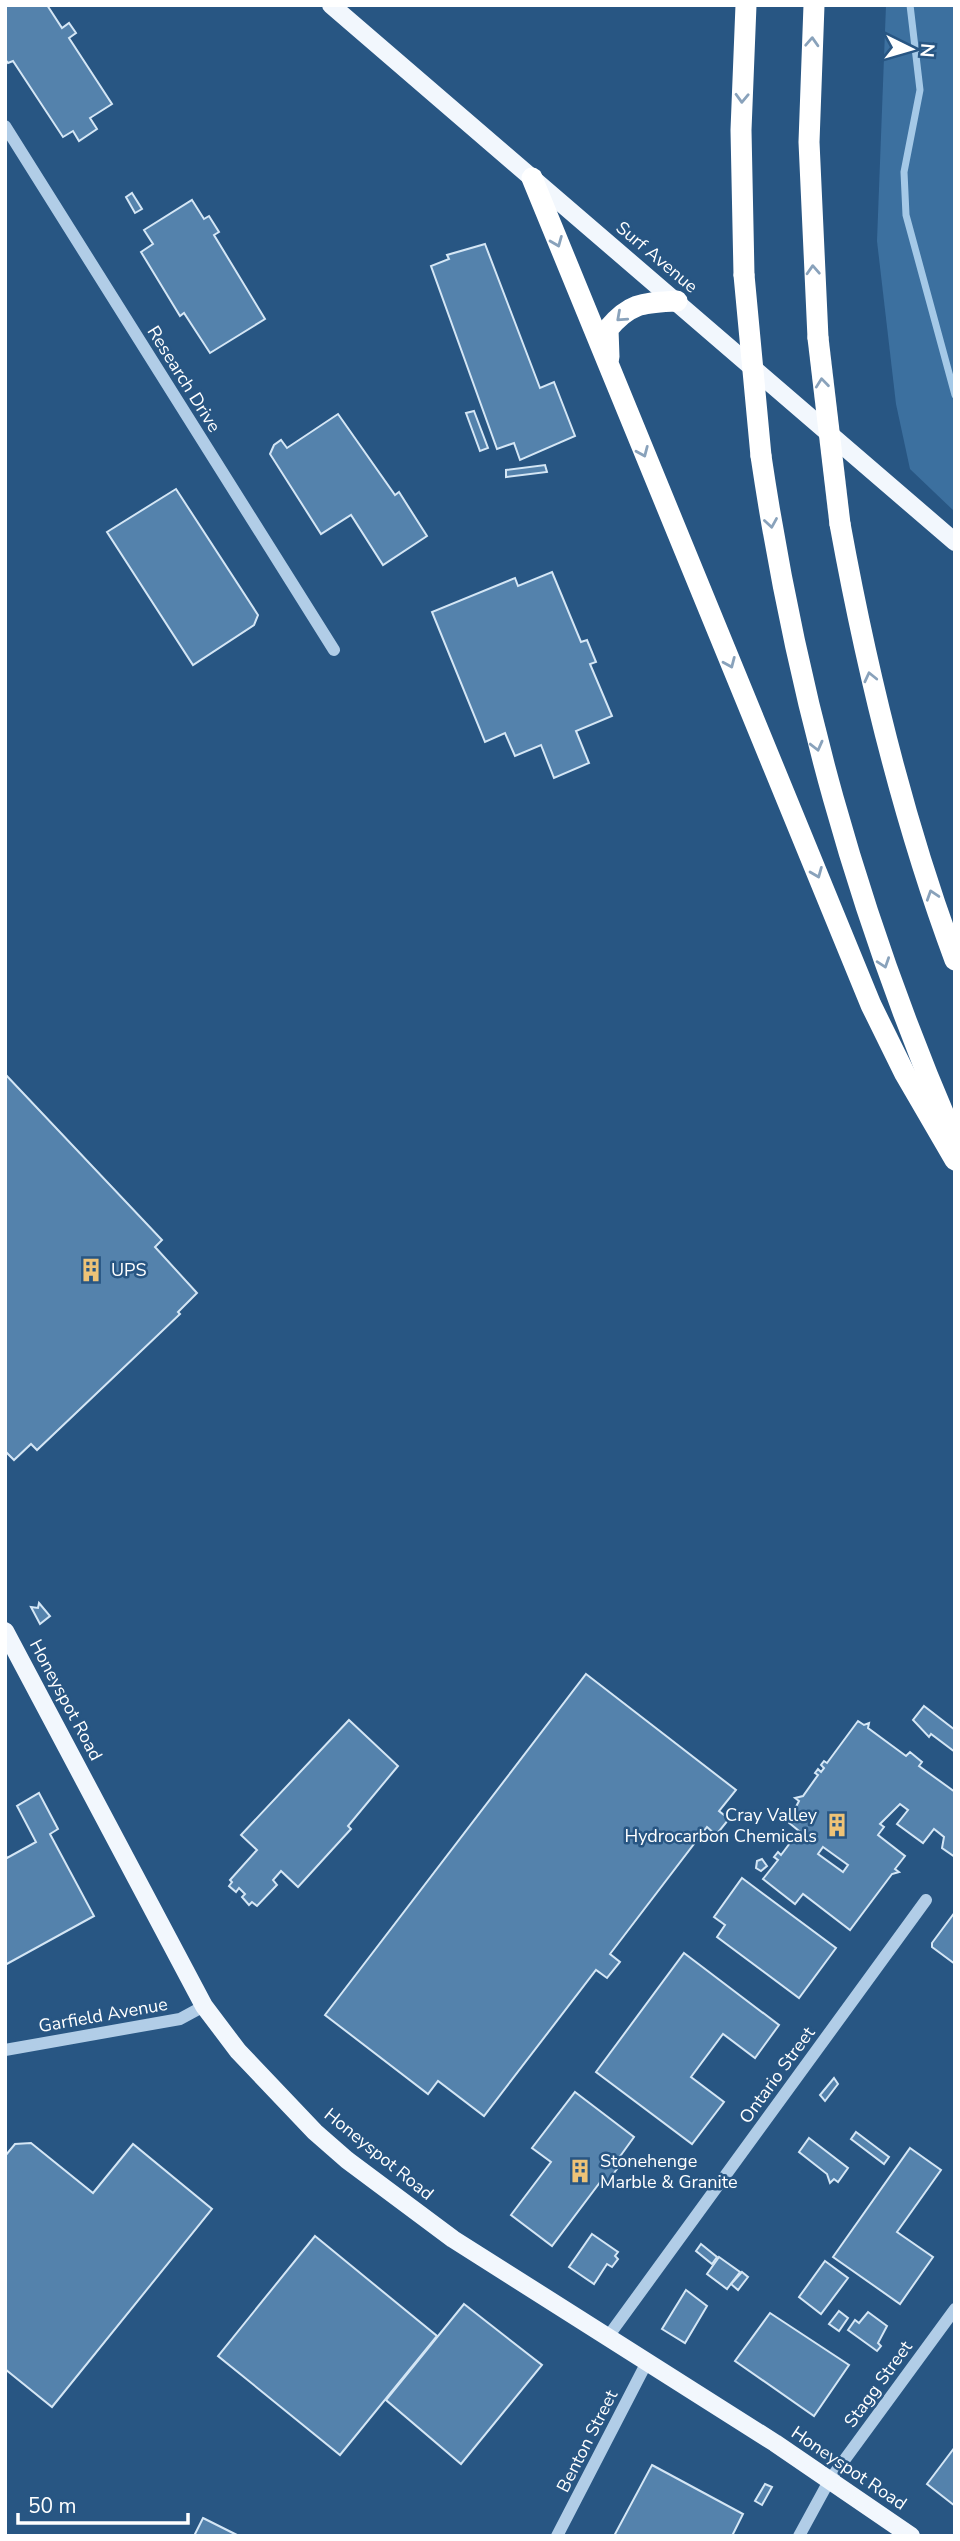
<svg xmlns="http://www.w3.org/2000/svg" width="960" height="2541" font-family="'Nunito Sans',sans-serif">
	<rect width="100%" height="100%" fill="#285683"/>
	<path fill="#3c709f" d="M886,5h69v507l-45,-43 -14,-65 -19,-163z"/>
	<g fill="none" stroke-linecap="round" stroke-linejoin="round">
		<path stroke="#a5c9e7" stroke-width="7" d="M910,5l10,85 -16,82 2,43 49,180"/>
	</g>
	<g fill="#5482ac" stroke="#d4e6f5" stroke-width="2" fill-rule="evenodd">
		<path d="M5,5h42l15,23 7,-5 7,10 -7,5 43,66 -22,14 7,11 -18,12 -6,-10 -10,6 -50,-76 -5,2 -3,-4z"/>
		<path d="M132,193l10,16 -7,4 -9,-16z"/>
		<path d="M192,200l12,19 5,-3 10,16 -5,3 51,84 -55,34 -26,-40 -4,3 -39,-64 12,-8 -9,-14z"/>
		<path d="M485,244l55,144 14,-6 21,54 -55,24 -6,-17 -17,6 -66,-183 18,-7 -2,-4z"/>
		<path d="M474,411l14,37 -8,3 -14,-38z"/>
		<path d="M338,414l57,81 4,-3 28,44 -44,29 -32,-50 -30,19 -51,-80 4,-9 7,-5 6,8z"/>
		<path d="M545,465l2,7 -41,5v-7z"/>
		<path d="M176,489l82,126 -4,10 -61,40 -86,-133z"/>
		<path d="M552,572l29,70 6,-2 9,22 -6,2 22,52 -36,15 13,32 -35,15 -13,-33 -26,11 -10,-23 -20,9 -53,-130 83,-34 3,8z"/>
		<path d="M5,1074l157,166 -7,7 42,46 -19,19 2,2 -143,136 -6,-6 -17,16 -9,-9z"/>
		<path d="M39,1603l11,13 -10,8 -9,-17 7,1z"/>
		<path d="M586,1674l150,116 -17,21 10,8 -13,16 -9,-8 -97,127 10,8 -13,16 -11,-8 -112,146 -46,-35 -10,13 -103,-79z"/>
		<path d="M924,1706l31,24v22l-24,-18 -2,3 -16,-17z"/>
		<path d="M349,1720l49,46 -50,60 3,3 -53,58 -17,-16 -8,9 4,5 -20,21 -5,-4 -3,3 -7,-8 3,-3 -6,-6 -3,4 -7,-6 3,-4 -2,-2 27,-30 -16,-15z"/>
		<path d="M858,1721l6,4 5,-2 -1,5 38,28 4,-4 12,10 -3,4 36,26v65l-13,-9 2,-11 -10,-8 -11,14 -26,-19 11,-14 -8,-6 -20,20 4,3 -6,8 27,21 -10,13 4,3 -7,2 -42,56 -47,-36 -8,10 -32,-25 15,-19 -4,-3 4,-5 3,3 18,-24 -11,-9 11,-21 -4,-3 8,-2 15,-21 -3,-2 3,-4 3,3 3,-4 -3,-3 3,-4 3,2zM823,1847l25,18 -5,7 -25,-18z"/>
		<path d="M39,1793l19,36 -8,5 44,82 -89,49v-112l2,5 29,-16 -19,-36z"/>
		<path d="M762,1859l5,7 -6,5 -5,-3 1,-7z"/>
		<path d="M742,1878l94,70 -37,50 -82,-61 8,-12 -11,-8z"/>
		<path d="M955,1912v52l-23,-17v-4z"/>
		<path d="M684,1953l95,72 -24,33 -32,-24 -32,43 33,25 -32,42 -96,-72z"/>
		<path d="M834,2078l4,6 -13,17 -5,-6z"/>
		<path d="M575,2092l59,45 -18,25 4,3 -12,16 -4,-4 -52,69 -41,-31 40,-53 -19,-14z"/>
		<path d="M856,2132l33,25 -5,7 -33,-25z"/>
		<path d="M809,2138l39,30 -10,14 -4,-3 -4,4 -3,-9 -28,-22z"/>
		<path d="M31,2143l62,50 40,-49 79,65 -160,198 -47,-38v-213l10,-12z"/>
		<path d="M910,2148l31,22 -44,62 36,25 -33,47 -67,-47z"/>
		<path d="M592,2234l26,18 -3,4 3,3 -6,8 -5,-3 -13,20 -25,-17z"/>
		<path d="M315,2236l122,100 -97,119 -122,-99z"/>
		<path d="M701,2244l16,13 -5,7 -16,-13z"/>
		<path d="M719,2257l21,15 -13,17 -20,-15z"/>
		<path d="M825,2261l23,17 -27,36 -22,-17z"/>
		<path d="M742,2272l6,5 -10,13 -7,-6z"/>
		<path d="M686,2290l21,16 -22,37 -23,-14z"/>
		<path d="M464,2304l78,61 -81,99 -75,-64z"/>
		<path d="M839,2311l9,7 -9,13 -10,-7z"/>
		<path d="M868,2312l19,14 -9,17 3,3 -4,5 -29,-21 7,-10 4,3z"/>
		<path d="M770,2313l79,52 -35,51 -79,-55z"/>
		<path d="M955,2447v59l-28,-22z"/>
		<path d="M652,2465l91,49 -11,22h-118z"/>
		<path d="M765,2484l7,3 -10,18 -7,-4z"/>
		<path d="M203,2518l36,18h-45z"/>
	</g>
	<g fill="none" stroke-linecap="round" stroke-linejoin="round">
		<g stroke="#b1cde7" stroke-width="12">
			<path d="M5,126l329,524"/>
			<path d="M5,2050l175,-31 24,-13"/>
			<path d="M607,2338l319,-438"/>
			<path d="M557,2536l90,-174"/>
			<path d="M799,2536l30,-55 126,-172"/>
		</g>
		<g stroke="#f2f7fd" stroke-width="18">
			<path d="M331,5l624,537"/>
			<path d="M5,1631l199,375 34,45 77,81 32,28 106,79 322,204 136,93"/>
		</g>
		<g stroke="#fff" stroke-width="21">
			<path d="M814,5l-5,137 9,196"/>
			<path d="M532,178l339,827 34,69 50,86"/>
			<path d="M744,275l-3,-145 5,-125"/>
			<path d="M609,357l-1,-28c22,-27 36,-26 69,-28"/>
			<path d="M761,456c35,235 95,454 189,673"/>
			<path d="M840,524c27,148 62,294 115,436"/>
		</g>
		<g stroke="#fff" stroke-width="21">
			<path d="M744,275l17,181"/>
			<path d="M818,338l22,186"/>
		</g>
	</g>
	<defs><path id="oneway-chevron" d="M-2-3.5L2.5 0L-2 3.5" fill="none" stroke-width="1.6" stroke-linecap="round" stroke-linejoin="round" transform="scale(1.75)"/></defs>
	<g stroke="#89a2bb">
		<use href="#oneway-chevron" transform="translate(812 42) rotate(-87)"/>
		<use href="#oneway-chevron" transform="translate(742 98) rotate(92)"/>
		<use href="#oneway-chevron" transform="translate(557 242) rotate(68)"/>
		<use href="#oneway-chevron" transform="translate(813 270) rotate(-93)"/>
		<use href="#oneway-chevron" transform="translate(621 317) rotate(138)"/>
		<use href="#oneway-chevron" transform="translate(822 383) rotate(-96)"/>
		<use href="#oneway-chevron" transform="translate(643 452) rotate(67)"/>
		<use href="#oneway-chevron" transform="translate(771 523) rotate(81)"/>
		<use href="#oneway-chevron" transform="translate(730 663) rotate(67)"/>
		<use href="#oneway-chevron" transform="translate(870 677) rotate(-103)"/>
		<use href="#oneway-chevron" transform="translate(817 746) rotate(76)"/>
		<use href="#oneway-chevron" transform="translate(817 873) rotate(68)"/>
		<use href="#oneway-chevron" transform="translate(932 895) rotate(-108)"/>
		<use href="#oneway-chevron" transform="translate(884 963) rotate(71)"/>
	</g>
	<defs>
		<g id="building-bare" transform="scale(1.89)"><path d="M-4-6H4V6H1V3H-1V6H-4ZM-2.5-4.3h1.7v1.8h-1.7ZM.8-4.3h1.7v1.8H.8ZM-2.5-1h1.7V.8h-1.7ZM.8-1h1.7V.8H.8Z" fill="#eec377" stroke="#285683" stroke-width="2.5" paint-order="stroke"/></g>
	</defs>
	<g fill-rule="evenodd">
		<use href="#building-bare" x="91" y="1270"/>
		<use href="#building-bare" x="837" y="1825"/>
		<use href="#building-bare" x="580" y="2171"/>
	</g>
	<g text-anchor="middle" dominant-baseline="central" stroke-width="5" stroke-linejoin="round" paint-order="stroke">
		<g font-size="18" fill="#fff" stroke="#285683">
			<text transform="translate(657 257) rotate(40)">Surf Avenue</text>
			<text transform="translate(184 379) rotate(58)">Research Drive</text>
			<text transform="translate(66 1700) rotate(62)">Honeyspot Road</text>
			<text transform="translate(103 2015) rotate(-10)">Garfield Avenue</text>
			<text transform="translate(777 2075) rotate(-54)">Ontario Street</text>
			<text transform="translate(379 2154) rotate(39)">Honeyspot Road</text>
			<text transform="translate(878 2384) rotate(-54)">Stagg Street</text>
			<text transform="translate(587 2441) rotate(-63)">Benton Street</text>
			<text transform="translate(849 2468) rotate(34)">Honeyspot Road</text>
		</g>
		<g font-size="18" fill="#fff" stroke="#285683" text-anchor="start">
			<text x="111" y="1270">UPS</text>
			<text x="817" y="1815" text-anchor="end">Cray Valley<tspan x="817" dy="21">Hydrocarbon Chemicals</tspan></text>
			<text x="600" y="2161">Stonehenge<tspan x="600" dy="21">Marble &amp; Granite</tspan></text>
		</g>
	</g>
	<rect width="960" height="2541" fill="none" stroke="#ffffff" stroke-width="14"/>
	<g transform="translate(911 49) rotate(95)" stroke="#285683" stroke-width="5" paint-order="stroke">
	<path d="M0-5L12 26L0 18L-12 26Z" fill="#ffffff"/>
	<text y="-10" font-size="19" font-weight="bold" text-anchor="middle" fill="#ffffff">N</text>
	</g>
	<path d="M18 2513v10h170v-10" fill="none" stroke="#ffffff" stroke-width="3.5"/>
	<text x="28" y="2513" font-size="21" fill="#ffffff" stroke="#285683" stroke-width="5" paint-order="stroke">50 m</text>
</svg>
